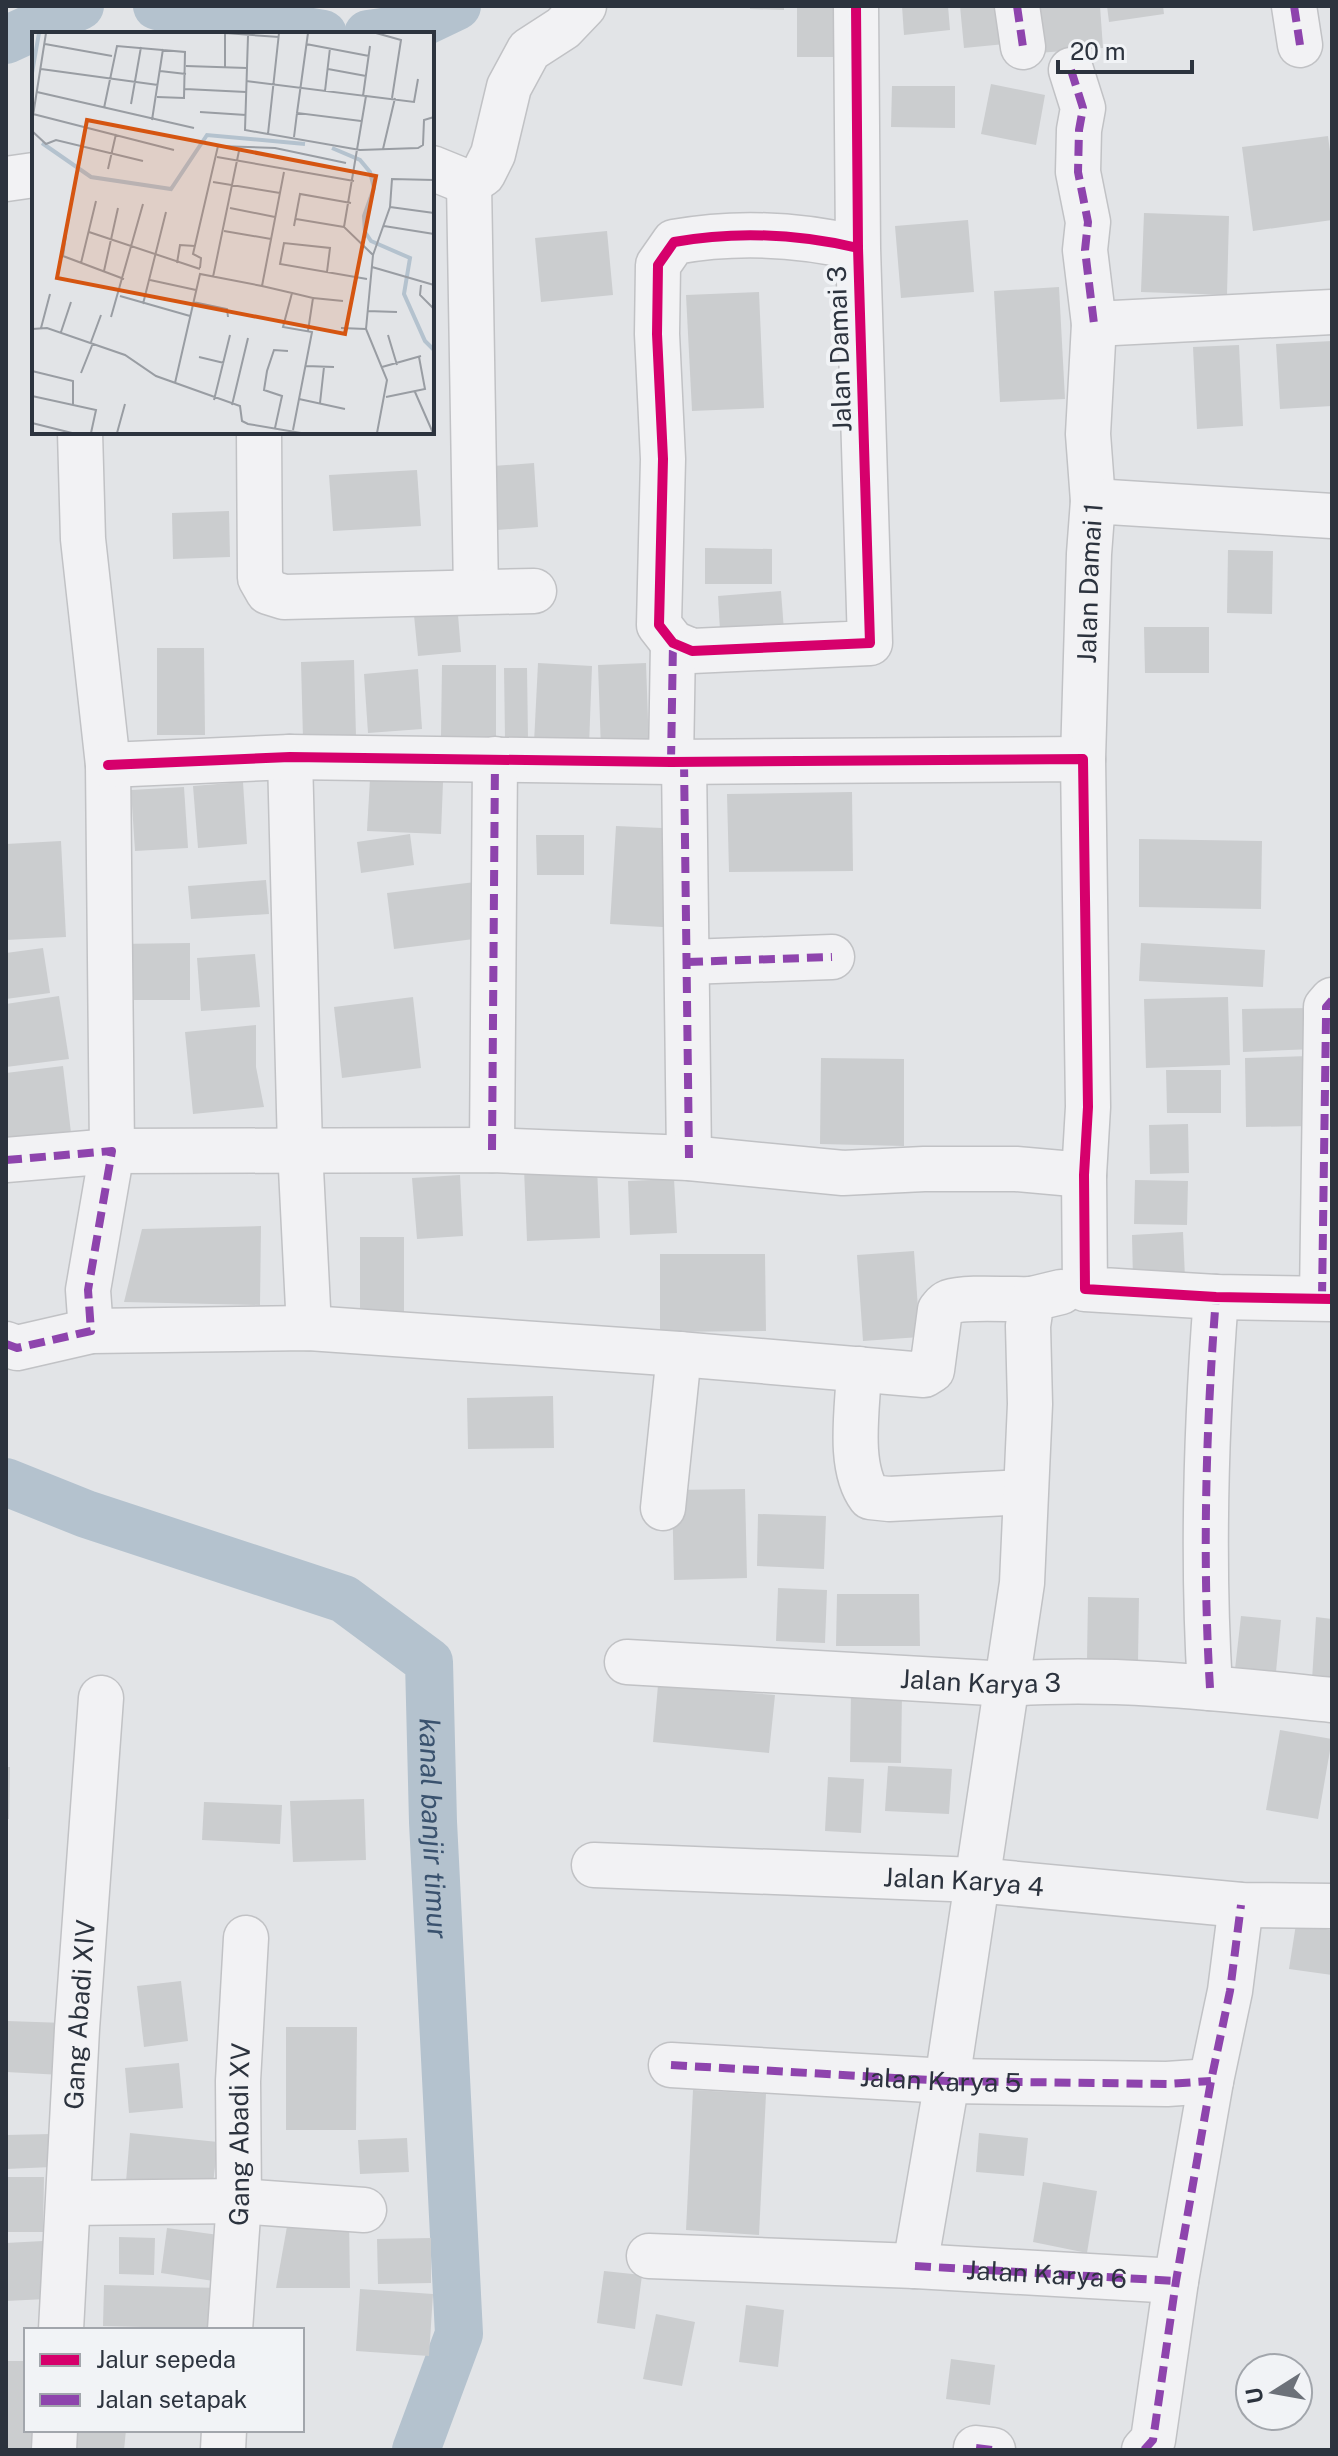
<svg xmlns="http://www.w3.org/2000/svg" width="1338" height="2456" font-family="'Public Sans',sans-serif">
	<rect width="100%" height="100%" fill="#e2e4e7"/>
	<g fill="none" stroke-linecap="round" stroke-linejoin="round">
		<g stroke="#b4c2ce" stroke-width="48">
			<path d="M157,6l166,28"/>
			<path d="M368,34l43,-6 46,-22"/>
			<path d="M6,40l74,-34"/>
			<path id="s1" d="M6,1482l80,32 258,85 85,63 4,160 26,512 -43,116"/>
		</g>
	</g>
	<g fill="#cbcdcf">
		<path d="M750,6h34v4l-34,-1z"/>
		<rect x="797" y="6" width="54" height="51"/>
		<path d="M902,6h46l2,24 -46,5z"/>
		<path d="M960,6h41l4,38 -41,4z"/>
		<path d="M1035,6h65l3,42 -65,5z"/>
		<path d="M1107,6h56l1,8 -55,8z"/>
		<path d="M991,84l54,11 -9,50 -55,-11z"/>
		<path d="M892,86h63v42l-64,-1z"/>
		<path d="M1328,136l4,31v53l-79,11 -11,-84z"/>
		<path d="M1144,213l85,3 -2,79 -86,-3z"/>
		<path d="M968,220l6,72 -73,6 -6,-72z"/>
		<path d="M607,231l6,64 -72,7 -6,-64z"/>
		<path d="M1059,287l6,112 -65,3 -6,-111z"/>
		<path d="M759,292l5,116 -72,3 -6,-116z"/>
		<path d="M1332,341v65l-52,3 -4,-65z"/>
		<path d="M1239,345l4,81 -46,3 -4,-82z"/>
		<path d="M534,463l4,64 -55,4 -4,-64z"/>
		<path d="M417,470l4,56 -88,5 -4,-56z"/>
		<path d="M229,511l1,46 -57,2 -1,-46z"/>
		<path d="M705,548l67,1v35h-67z"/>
		<path d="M1228,550l45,1 -1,63 -45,-1z"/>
		<path d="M781,591l4,53 -64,4 -3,-52z"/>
		<path d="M457,602l4,50 -43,4 -5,-51z"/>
		<path d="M1144,627h65v46h-64z"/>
		<path d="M157,648h47l1,87h-48z"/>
		<path d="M354,660l2,77 -53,2 -2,-77z"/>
		<path d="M538,663l54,3 -3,80 -55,-3z"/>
		<path d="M646,663l3,85 -48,2 -3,-85z"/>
		<path d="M442,665h54v72l-55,-1z"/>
		<path d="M504,668h23l1,71h-23z"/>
		<path d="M418,669l4,60 -54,4 -4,-59z"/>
		<path d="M370,779l73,3 -2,52 -74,-3z"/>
		<path d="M243,782l4,62 -49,4 -5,-62z"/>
		<path d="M184,787l4,61 -53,3 -4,-61z"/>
		<path d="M852,792l1,79 -124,1 -2,-78z"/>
		<path d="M616,826l69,3 -5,99 -70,-4z"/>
		<path d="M410,834l4,31 -53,8 -4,-31z"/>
		<path d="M536,835h48v40h-47z"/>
		<path d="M1139,839l123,2 -1,68 -122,-2z"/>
		<path d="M61,841l5,96 -60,3v-96z"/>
		<path d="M266,880l3,34 -78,5 -3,-33z"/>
		<path d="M475,882l7,56 -88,11 -7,-56z"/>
		<path d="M190,943v57h-74v-56z"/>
		<path d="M1141,943l124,7 -2,37 -124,-6z"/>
		<path d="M43,948l7,45 -44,6v-46z"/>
		<path d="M255,954l5,53 -59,4 -4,-53z"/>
		<path d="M59,996l10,63 -63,8v-63z"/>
		<path d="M413,997l8,71 -79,10 -8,-71z"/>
		<path d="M1228,997l2,68 -84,3 -2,-69z"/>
		<path d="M1313,1008l1,41 -71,3 -1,-43z"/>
		<path d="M256,1025v42l8,40 -71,7 -8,-82z"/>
		<path d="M1309,1056l2,70 -65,1 -1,-69z"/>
		<path d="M821,1058l83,1v87l-84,-2z"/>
		<path d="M63,1066l9,75 -66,8v-76z"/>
		<path d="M1166,1070h55v43h-54z"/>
		<path d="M1188,1124l1,49 -39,1 -1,-49z"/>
		<path d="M597,1167l3,71 -73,3 -3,-72z"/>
		<path d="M460,1175l3,61 -46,3 -5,-61z"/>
		<path d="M674,1179l3,54 -47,2 -2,-54z"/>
		<path d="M1135,1180l53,1 -1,44 -53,-1z"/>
		<path d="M261,1226l-1,79 -136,-3 18,-73z"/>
		<path d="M1183,1232l2,46 -52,2 -1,-45z"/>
		<rect x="360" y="1237" width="44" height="78"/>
		<path d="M914,1251l6,86 -57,4 -6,-86z"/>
		<path d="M660,1254h105l1,77 -106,1z"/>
		<path d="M553,1396l1,52 -86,1 -1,-51z"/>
		<path d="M745,1489l2,89 -73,2 -2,-90z"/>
		<path d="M758,1514l68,2 -2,53 -67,-3z"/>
		<path d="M778,1588l49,2 -2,53 -49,-2z"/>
		<path d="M837,1594h82l1,52h-84z"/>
		<path d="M1088,1597l51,1 -1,63 -51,-1z"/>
		<path d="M1241,1616l40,4 -6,62 -41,-4z"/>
		<path d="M1316,1617l16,2v62l-20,-1z"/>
		<path d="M658,1685l117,10 -6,58 -116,-11z"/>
		<path d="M851,1692l51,1 -1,70 -51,-1z"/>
		<path d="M1280,1730l52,9 -14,80 -52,-9z"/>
		<path d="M888,1766l64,3 -3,45 -64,-3z"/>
		<path d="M6,1767h4l-1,52h-3z"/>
		<path d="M828,1777l36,2 -3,54 -36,-2z"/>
		<path d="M364,1799l2,61 -73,2 -3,-61z"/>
		<path d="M204,1802l78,3 -2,39 -78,-4z"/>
		<path d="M1296,1924l36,6v45l-43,-6z"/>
		<path d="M181,1981l7,60 -44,6 -7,-61z"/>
		<path d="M7,2021l58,2 -3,52 -56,-3z"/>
		<path d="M286,2027h71l-1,103h-70z"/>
		<path d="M179,2063l4,45 -54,5 -4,-45z"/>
		<path d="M693,2090l73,4 -7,141 -73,-5z"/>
		<path d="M130,2133l88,9 -6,50 -86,-10z"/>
		<path d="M979,2133l49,5 -4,38 -48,-4z"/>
		<path d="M51,2134l1,33 -46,2v-34z"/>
		<path d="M407,2138l2,34 -49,2 -2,-34z"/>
		<path d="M6,2177h38l-1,55h-37z"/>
		<path d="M1043,2182l54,9 -10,62 -54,-11z"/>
		<path d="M349,2218l1,70h-74l12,-67z"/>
		<path d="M167,2228l59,8 -6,46 -59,-9z"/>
		<path d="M119,2237l36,1 -1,37 -35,-1z"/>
		<path d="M431,2238v45l-53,1 -1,-45z"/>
		<path d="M43,2241l3,58 -40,2v-58z"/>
		<path d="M604,2271l38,4 -7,54 -38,-6z"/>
		<path d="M104,2285l116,3 -1,41 -116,-3z"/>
		<path d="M360,2289l73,5 -4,62 -73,-5z"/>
		<path d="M746,2305l38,5 -6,57 -39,-5z"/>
		<path d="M656,2314l39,8 -13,64 -39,-7z"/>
		<path d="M951,2359l44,6 -5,40 -44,-6z"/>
		<path d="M6,2361h20v69h23l-1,20h-42z"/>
		<path d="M67,2430h59l-2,20h-59z"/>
	</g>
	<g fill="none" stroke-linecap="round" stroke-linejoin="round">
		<g stroke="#c1c2c5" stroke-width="47">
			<g id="minor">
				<path d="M856,6l2,242 12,395 -178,8 -19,-8 -14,-18 4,-166 -6,-125 1,-69 16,-23c61,-11 124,-8 184,6"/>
				<path d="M1017,6l6,41"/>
				<path d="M1294,6l6,39"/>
				<path d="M1071,70l12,38 -4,22 -1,42 10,50 -3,28 9,74"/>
				<path d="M432,168l37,15 14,-9 10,-20 16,-67 20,-37 34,-22 21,-22"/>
				<path d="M6,179l28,-4"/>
				<path d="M469,183l7,409"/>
				<path d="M80,432l3,107 25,226 4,386 -24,139 3,41"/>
				<path d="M259,432l1,146 8,14 16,5 250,-6"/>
				<path d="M1093,501l-5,-67 6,-110 238,-12"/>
				<path d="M290,757l10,392 9,179"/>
				<path id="s2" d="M1083,759l6,-205 4,-53 239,15"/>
				<path d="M684,761l5,397"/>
				<path d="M671,762l2,-119"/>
				<path d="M108,765l182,-8 381,5 412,-3 5,348 -4,68 1,114 131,8 116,2"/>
				<path d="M687,962l145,-5"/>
				<path d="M492,1150l3,-391"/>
				<path d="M6,1160l106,-9 380,-1 197,8 154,15 81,-4h92l68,6"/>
				<path d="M1322,1298l4,-280v-11l6,-7"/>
				<path d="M6,1344l11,4 74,-17 218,-3 370,26 245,21 8,-5 8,-60c3,-3 4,-6 9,-8 17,-6 63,-2 83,-3"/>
				<path d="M859,1369c-1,38 -12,97 11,128l19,2 136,-7"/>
				<path d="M663,1508l16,-154"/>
				<path id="s3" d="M627,1662l381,22c108,-8 216,5 324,16"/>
				<path d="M1210,1688c-8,-130 -4,-262 6,-391"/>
				<path id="s4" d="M594,1865l382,15 265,25 91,1"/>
				<path d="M671,2065l276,16 220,3 44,-3"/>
				<path d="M69,2203l170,-2 125,9"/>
				<path id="s5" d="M649,2256l266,10 261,15"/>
				<path d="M915,2266l32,-185 75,-498 8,-179 -2,-78 4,-27 29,-7"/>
				<path id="s6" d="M61,2330l16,-301 24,-331"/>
				<path id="s7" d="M230,2330l9,-129 -1,-120 8,-143"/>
				<path d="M976,2448l17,2"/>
				<path d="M54,2450l1,-20"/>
				<path d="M223,2450l1,-20"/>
				<path d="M1144,2450l9,-10 23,-159 35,-200 19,-90 11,-86"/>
			</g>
		</g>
		<use href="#minor" stroke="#f2f2f4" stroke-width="44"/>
		<g stroke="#8e44ad" stroke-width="8" stroke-dasharray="16 8" stroke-linecap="butt">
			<path d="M1017,6l6,41"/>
			<path d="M1294,6l6,39"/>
			<path d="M1071,70l12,38 -4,22 -1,42 10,50 -3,28 9,74"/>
			<path d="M684,761l5,397"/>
			<path d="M671,762l2,-119"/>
			<path d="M687,962l145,-5"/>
			<path d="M492,1150l3,-391"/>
			<path d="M6,1160l106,-9 -24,139 3,41 -74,17 -11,-4"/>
			<path d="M1322,1298l4,-280v-11l6,-7"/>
			<path d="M1210,1688c-8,-130 -4,-262 6,-391h5"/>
			<path id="s8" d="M671,2065l276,16 220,3 44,-3"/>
			<path d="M915,2266l261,15"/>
			<path d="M976,2448l17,2"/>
			<path d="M1144,2450l9,-10 23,-159 35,-200 19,-90 11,-86"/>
		</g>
		<g stroke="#f1f3f6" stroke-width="15">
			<g id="cycleway">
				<path d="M856,6l2,242 12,395 -178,8 -19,-8 -14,-18 4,-166 -6,-125 1,-69 16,-23c61,-11 124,-8 184,6"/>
				<path d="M108,765l182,-8 381,5 412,-3 5,348 -4,68 1,114 131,8 116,2"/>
			</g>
		</g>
		<use href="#cycleway" stroke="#d6006c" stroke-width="10"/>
	</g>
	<g text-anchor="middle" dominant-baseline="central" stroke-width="8" stroke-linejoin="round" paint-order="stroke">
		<g font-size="26" fill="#2c333e" stroke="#f1f3f6">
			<text transform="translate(839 349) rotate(-92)">Jalan Damai 3</text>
			<text stroke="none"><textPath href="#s2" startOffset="176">Jalan Damai 1</textPath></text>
			<text stroke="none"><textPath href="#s3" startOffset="354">Jalan Karya 3</textPath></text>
			<text stroke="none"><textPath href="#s4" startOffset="370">Jalan Karya 4</textPath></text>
			<text stroke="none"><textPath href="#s6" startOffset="316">Gang Abadi XIV</textPath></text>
			<text stroke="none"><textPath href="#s8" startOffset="270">Jalan Karya 5</textPath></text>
			<text stroke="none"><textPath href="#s7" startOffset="196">Gang Abadi XV</textPath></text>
			<text stroke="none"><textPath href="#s5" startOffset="398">Jalan Karya 6</textPath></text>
		</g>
		<g font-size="28" font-style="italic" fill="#3a526e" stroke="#f1f3f6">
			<text stroke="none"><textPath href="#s1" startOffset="630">kanal banjir timur</textPath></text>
		</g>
	</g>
	<g transform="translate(32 32)">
		<rect width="402" height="402" fill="#e2e4e7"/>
		<path fill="none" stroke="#b4c2ce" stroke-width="4" d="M0,41l7,-40M10,111l49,34 80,12 36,-54 98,9M300,116l28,12 10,12 4,16 -10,28 1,16 6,9 39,17 -6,36 21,47 9,9"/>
		<path fill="none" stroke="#999da3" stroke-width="2" d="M193,1l54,4M193,1v35M247,1l-11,101 92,16 58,-2 5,-3 1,-25 10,-3M276,1l-11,80 64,8M344,1l25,7 -9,58M216,4l-3,94 23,4M13,12l67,12M274,12l63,12M154,34l61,2M9,37l117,16M296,37l38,7M128,39l26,3M214,49l120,15 -22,131 29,28 -7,74 21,51 -10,53M153,57l61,3M293,59l5,-43M5,60l157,36M331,64l7,-50M334,64l48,6 4,-23M99,72l10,-57M72,76l13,-62 68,6 -1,46 -27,-1M168,80l46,3M1,82l141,36M120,88l11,-71M0,90l14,-89M0,99l14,13 10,-4 87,21M262,105l3,-24M351,117l12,-51M185,125l137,24M76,137l8,-35M181,150l67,11M358,175l44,6M198,176l45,9M264,187l48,8M262,194l6,-32 51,9M352,194l50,8M192,199l47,8M57,200l111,37M34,203l-3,21 61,23M341,223l17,-48 2,-28 42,1M49,231l15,-62M145,231l3,-18 15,1M340,235l62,18M168,236l1,-10 -8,-4 25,-108 57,2 71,15M72,239l14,-63M295,240l3,-24 -46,-5 -4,21 87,15M181,245l27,-131M118,248l46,10M389,253l-1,10 14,14M230,254l30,7 -9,34 29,5 -19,98M260,261l21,5 -5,33M88,264l70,20M281,266l30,3M161,270l34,7 1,8M111,272l23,-92M335,279l30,1M79,285l32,-113M9,296l9,-34M309,296l25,1M0,297l15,-1 78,27 31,21 84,30 2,15 6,3 53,9M29,300l10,-30M356,303l9,30M59,310l10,-27M167,325l25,6M274,334l28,1M350,335l39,-11M0,339l41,10v23M49,341l12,-30M143,351l25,-109 62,12 22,-114M383,360l18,41M0,364l64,14 -5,23M354,365l39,-8 -6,-32M267,367l46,10M182,368l16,-65M288,371l4,-36M200,373l16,-67M0,391l40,10M243,396l7,-32 -18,-6 3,-19 7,-21 14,1M85,401l8,-29"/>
		<path fill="#d55511" fill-opacity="0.15" stroke="#d55511" stroke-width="4" d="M55,88l289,56 -31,158 -288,-56z"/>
		<rect width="402" height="402" fill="none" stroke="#2c333e" stroke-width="4"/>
	</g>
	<rect width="1338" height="2456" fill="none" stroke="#2c333e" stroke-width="16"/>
	<rect x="24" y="2328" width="280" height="104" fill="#f1f3f6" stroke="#a2a6ac" stroke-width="2"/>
	<rect x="40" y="2354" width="40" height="12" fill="#d6006c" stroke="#a2a6ac" stroke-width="2"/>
	<text x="96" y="2368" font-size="24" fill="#2c333e">Jalur sepeda</text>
	<rect x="40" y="2394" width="40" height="12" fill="#8e44ad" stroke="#a2a6ac" stroke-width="2"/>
	<text x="96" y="2408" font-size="24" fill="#2c333e">Jalan setapak</text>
	<g transform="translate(1274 2392) rotate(259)"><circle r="38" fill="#f1f3f6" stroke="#a2a6ac" stroke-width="2"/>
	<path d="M0-6L14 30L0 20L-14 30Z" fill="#6c7179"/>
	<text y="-12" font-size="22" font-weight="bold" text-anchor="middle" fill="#2c333e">U</text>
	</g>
	<path d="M1058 60v12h134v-12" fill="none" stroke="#2c333e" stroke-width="4"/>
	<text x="1070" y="60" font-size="24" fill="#2c333e" stroke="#f1f3f6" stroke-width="6" paint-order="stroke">20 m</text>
</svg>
